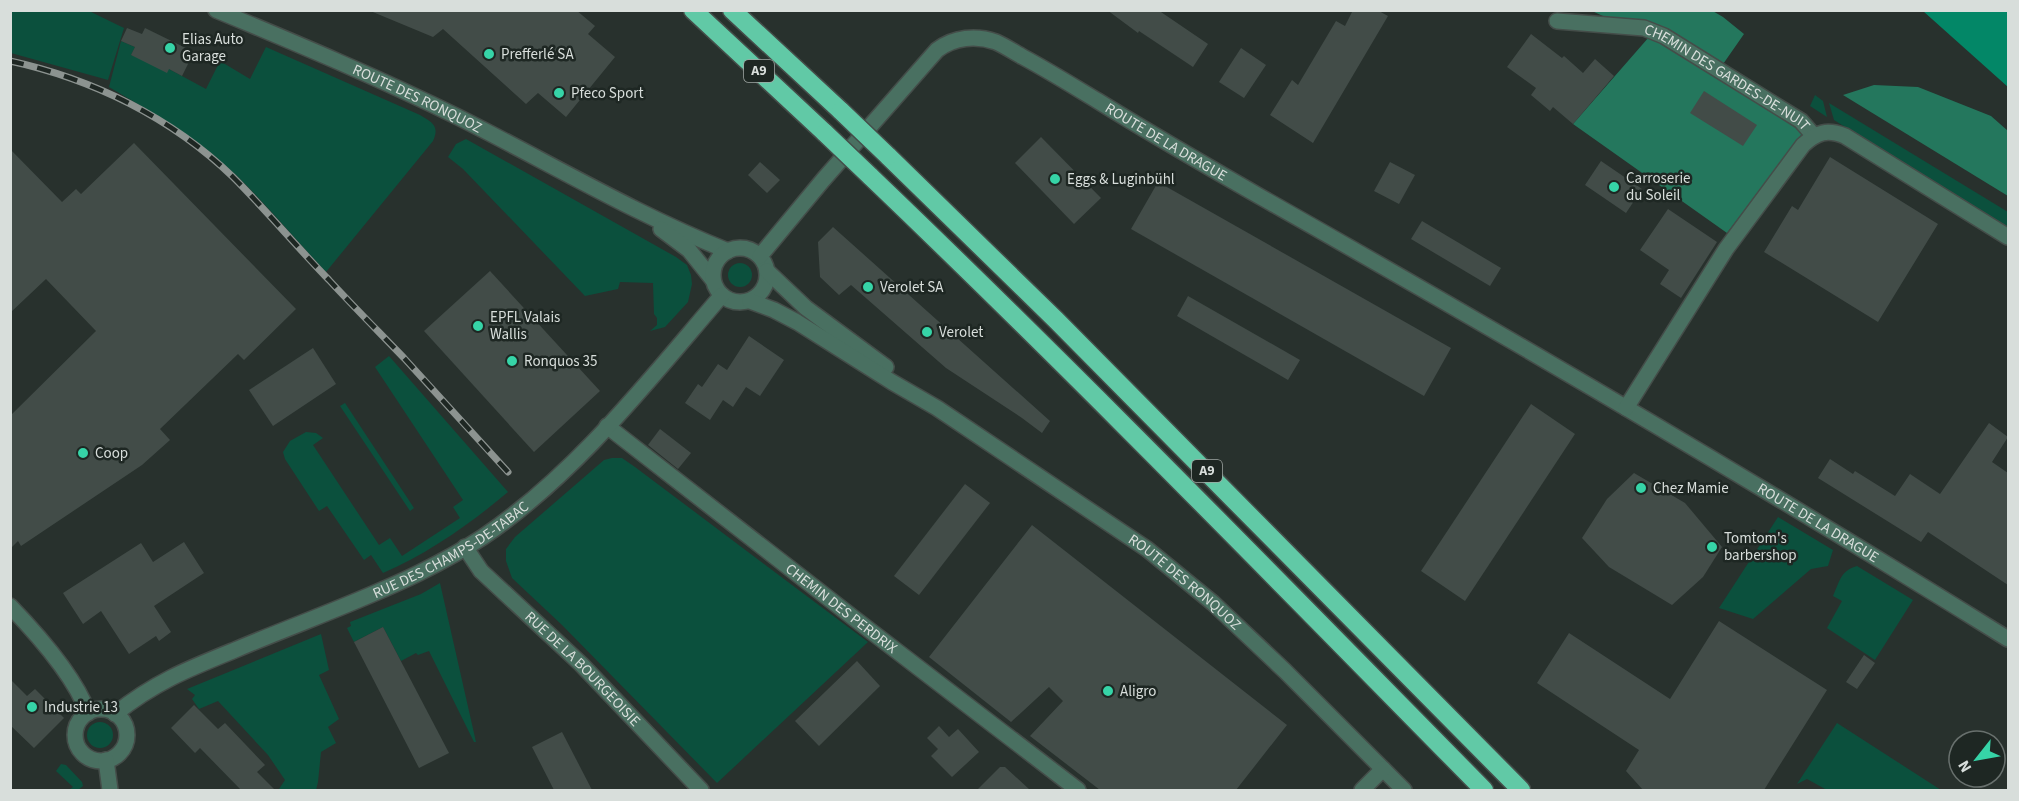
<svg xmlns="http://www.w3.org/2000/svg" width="2019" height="801" font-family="'Source Sans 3',sans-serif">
	<rect width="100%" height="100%" fill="#28312d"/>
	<g fill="#0b503d">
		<path d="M10,11h79l35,17 -16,52 -97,-27z"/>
		<path d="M121,41l14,6 -4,8 38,14 37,20 14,-28 30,18 16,-32 154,68c12,7 20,11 13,26l-107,131c-36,-38 -69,-80 -109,-114 -33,-28 -71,-49 -108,-71z"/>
		<path d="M1815,95l8,6 4,16 -17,-11z"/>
		<path d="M1829,103l179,109v18l-174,-110z"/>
		<path d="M466,139l210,118 11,8 4,10 1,9 -4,18 -23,25 -15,4 7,-6v-7l-3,-4 -1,-31 -33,-1 -2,7 -33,7 -122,-127 -15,-12 8,-13z"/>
		<circle cx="740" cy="275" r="12"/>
		<path d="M389,356l119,136c-38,32 -79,61 -125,81l-12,-18 -7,5 -37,-54 -8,5 -34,-52 -2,-7 7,-11 16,-9 10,1 7,5 -10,7 66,100 11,-7 12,18 58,-38 -7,-11 10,-7 -88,-133z"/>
		<path d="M345,403l69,105 -4,3 -70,-105z"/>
		<path d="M612,458h10l13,9 233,175 -151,141 -155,-158 -50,-47 -6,-17v-12l9,-12 89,-77z"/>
		<path d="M1778,517l55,33 -5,16 -17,3 -58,50 -34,-11z"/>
		<path d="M1857,566l56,34 -38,60 -48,-32 15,-27 -9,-5c7,-15 7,-25 24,-30z"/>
		<path d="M440,583l36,159h-2l-45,-91 -11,4 -2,-2 -15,8 -18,-34 -29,15 -7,-14 4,-2 -1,-4 71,-28z"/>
		<path d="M321,634l8,36 -10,5 20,44 -11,8 8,16 -15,9 -3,30 -2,8h-35l-2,-1 6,-9 -17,-25 -50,-54 -19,8 -7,-10 3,-4 -8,-6z"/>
		<circle cx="100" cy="735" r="13"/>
		<path d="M1837,723l104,67h-114l-20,-11 -10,5z"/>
		<path d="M61,764l5,1 16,17 1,4 -5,4h-9l4,-3 -17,-16z"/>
	</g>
	<g fill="#24775d">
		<path d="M1711,10l12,7 21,17 -23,33 84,63 -78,103 -154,-109 76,-87 -57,-26z"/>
		<path d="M1874,85l44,2 73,29 17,15v65l-165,-101z"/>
	</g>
	<path fill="#038767" d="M1923,11h85v76z"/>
	<g fill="#424c48">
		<path d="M368,10h208l19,16 -7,8 27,23 -49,60 -28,-24 -12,11 -83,-75 -10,8z"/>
		<path d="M1107,10h51l50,34 -15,23 -54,-36 -1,2z"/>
		<path d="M1353,10h24l11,6 -75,127 -43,-28 22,-35 6,5 38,-64 9,5z"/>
		<path d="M127,28l15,6 3,-6 49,24 -12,24 -13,-7 -2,4 -36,-18 4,-8 -14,-6z"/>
		<path d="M1531,34l31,24 2,-2 19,17 12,-14 19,17 -41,48 -20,-17 -3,4 -19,-16 5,-7 -29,-21z"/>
		<path d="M1241,48l25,17 -22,33 -25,-16z"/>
		<path d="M1704,91l53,34 -14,21 -53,-33z"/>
		<path d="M1041,137l60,61 -27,26 -59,-61z"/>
		<path d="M134,143l162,166 -52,51 -6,-6 -78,75 10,11 -28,25 -121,81 -3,-5 -8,8v-133l86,-85 -50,-52 -36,34v-164l52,53 14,-13 5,5z"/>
		<path d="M1830,157l108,67 -60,98 -114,-70 28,-46 6,4z"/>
		<path d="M1601,161l41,28 -16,24 -41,-28z"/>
		<path d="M760,162l20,18 -13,13 -19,-18z"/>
		<path d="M1390,162l25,13 -16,29 -25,-13z"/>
		<path d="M1158,182l293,166 -27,48 -293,-167z"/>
		<path d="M1668,209l49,33 -36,56 -21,-14 9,-14 -29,-20z"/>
		<path d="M1422,221l79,47 -11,18 -79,-47z"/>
		<path d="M833,227l217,194 -8,12 -20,-15 -76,-50 -95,-83 -12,10 -19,-18 -2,-35z"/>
		<path d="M490,271l110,120 -66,61 -110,-121z"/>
		<path d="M1188,296l112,64 -12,20 -111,-64z"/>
		<path d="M749,336l35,24 -24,36 -14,-9 -13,20 -10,-7 -13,20 -25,-17 13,-19 4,3 16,-23 9,6z"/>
		<path d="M313,348l23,36 -63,42 -24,-36z"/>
		<path d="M1531,404l44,30 -110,167 -44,-30z"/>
		<path d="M1989,423l19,14 -16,25 16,11v112l-80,-53 -7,10 -103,-64 12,-19 23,15 2,-3 40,25 15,-22 30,20z"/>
		<path d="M660,429l31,24 -13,16 -30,-24z"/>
		<path d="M1634,473l51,30 37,44 -19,30 -31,28 -63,-38 -27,-29 25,-39z"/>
		<path d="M965,484l25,19 -71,92 -25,-19z"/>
		<path d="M1032,525l255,200 -51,65h-136l-70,-54 33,-35 -14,-14 -38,35 -82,-65z"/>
		<path d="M184,542l20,31 -50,33 17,26 -12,9 -3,-5 -27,18 -28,-43 -18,13 -20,-31 78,-50 12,19z"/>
		<path d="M1719,621l108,69 -63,100h-121l-17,-19 13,-21 -102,-67 32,-50 101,66z"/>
		<path d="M383,627l66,126 -30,15 -65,-126z"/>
		<path d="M1864,655l11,8 -18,26 -11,-7z"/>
		<path d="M857,661l23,25 -61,60 -24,-25z"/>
		<path d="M10,679l17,17 8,-7 29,29 -30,30 -24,-23z"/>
		<path d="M194,705l24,24 7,-6 40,42 -8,7 18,18h-34l-41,-42 -5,5 -24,-25z"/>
		<path d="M939,726l10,11 9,-8 21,23 -27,25 -21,-21 7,-7 -11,-11z"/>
		<path d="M562,732l30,58h-38l-22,-43z"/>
		<path d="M1000,767h5l25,23h-53z"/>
	</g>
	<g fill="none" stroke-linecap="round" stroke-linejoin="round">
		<g stroke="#444d49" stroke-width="18">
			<g id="minor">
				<path id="s1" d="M216,10c82,34 163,68 242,107 90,45 177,97 270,134"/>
				<path id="s2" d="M1557,21l87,7 20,8 137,85 13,15"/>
				<path d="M661,229l28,21 24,30"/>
				<circle cx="740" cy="275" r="27"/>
				<path id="s3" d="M760,256l63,-76 114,-130c17,-13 39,-15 59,-8 9,4 18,10 27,15 26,14 50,29 75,44 53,33 107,64 161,95 253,143 503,290 749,443"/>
				<path d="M767,271l39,37 80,59"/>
				<path id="s4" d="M750,301l24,9 23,12 95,60 45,26 210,141 66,54 72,68 119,119"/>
				<path d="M1626,408l100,-159 77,-104c14,-13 24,-16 42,-9l163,101"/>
				<path id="s5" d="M607,426l248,193 223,171"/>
				<path id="s6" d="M465,547l16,24 100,93 120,126"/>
				<path d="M10,606c27,28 65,70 78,107"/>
				<circle cx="101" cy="735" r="26"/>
				<path id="s7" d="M115,714c40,-32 73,-45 120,-64 61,-26 125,-48 184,-77 22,-11 44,-23 64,-36 93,-63 166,-157 239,-242"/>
				<path d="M106,760l4,30"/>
				<path d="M1362,790l21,-21"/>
			</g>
		</g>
		<g stroke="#444d49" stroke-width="21">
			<g id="highway">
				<path d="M693,10l132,123"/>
				<path d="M732,10l109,101"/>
				<path d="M888,156l168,164 465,470"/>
				<path d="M870,176c209,200 411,408 614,614"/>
			</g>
		</g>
		<use href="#minor" stroke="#497061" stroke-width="15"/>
		<use href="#highway" stroke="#61c9a6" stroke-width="18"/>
		<g stroke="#8c9390" stroke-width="7">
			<path id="rail" d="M10,61c83,18 162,57 223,116 33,33 63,69 96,103 24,26 50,52 75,78 35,38 69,76 104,114"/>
		</g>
		<use href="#rail" stroke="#1e2723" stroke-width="4.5" stroke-dasharray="14" stroke-linecap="butt"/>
		<g stroke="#444d49" stroke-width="21" stroke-linecap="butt">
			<g id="highway-bridge">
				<path d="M841,111l47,45"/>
				<path d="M825,133l45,43"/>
			</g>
		</g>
		<use href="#highway-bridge" stroke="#61c9a6" stroke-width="18"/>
	</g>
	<g fill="#36d4a7" stroke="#1e2723" stroke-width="2">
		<circle cx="170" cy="48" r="6"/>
		<circle cx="489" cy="54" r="6"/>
		<circle cx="559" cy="93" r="6"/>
		<circle cx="1055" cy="179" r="6"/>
		<circle cx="1614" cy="187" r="6"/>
		<circle cx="868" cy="287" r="6"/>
		<circle cx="478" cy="326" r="6"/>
		<circle cx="927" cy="332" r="6"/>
		<circle cx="512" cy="361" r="6"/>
		<circle cx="83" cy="453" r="6"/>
		<circle cx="1641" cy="488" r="6"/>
		<circle cx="1712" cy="547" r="6"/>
		<circle cx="1108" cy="691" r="6"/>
		<circle cx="32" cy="707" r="6"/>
	</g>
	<g text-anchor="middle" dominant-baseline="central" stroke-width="5" stroke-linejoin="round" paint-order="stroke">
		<g fill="#1e2723" stroke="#a0a7a4" stroke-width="1.5">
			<rect x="744" y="60" width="30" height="22" rx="4.5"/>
			<rect x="1192" y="460" width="30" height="22" rx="4.5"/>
		</g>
		<g font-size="14" font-weight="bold" fill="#d8dedb">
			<text x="759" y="71">A9</text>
			<text x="1207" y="471">A9</text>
		</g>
		<g font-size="15" fill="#d8dedb" stroke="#1e2723" text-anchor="start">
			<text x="182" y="39">Elias Auto<tspan x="182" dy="17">Garage</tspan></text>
			<text x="501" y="54">Prefferlé SA</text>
			<text x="571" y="93">Pfeco Sport</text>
			<text x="1626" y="178">Carroserie<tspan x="1626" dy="17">du Soleil</tspan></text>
			<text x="1067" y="179">Eggs &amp; Luginbühl</text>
			<text x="880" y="287">Verolet SA</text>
			<text x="490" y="317">EPFL Valais<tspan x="490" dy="17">Wallis</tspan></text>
			<text x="939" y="332">Verolet</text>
			<text x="524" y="361">Ronquos 35</text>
			<text x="95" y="453">Coop</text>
			<text x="1653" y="488">Chez Mamie</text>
			<text x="1724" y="538">Tomtom's<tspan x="1724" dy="17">barbershop</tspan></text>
			<text x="1120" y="691">Aligro</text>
			<text x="44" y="707">Industrie 13</text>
		</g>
		<g font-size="15" fill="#d8dedb" stroke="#1e2723">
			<text stroke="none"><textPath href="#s2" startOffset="184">CHEMIN DES GARDES-DE-NUIT</textPath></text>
			<text stroke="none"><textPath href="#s1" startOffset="220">ROUTE DES RONQUOZ</textPath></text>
			<text stroke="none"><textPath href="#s3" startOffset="531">ROUTE DE LA DRAGUE</textPath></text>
			<text stroke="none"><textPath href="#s3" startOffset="1286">ROUTE DE LA DRAGUE</textPath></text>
			<text stroke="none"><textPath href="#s7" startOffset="375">RUE DES CHAMPS-DE-TABAC</textPath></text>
			<text stroke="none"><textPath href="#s4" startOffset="519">ROUTE DES RONQUOZ</textPath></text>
			<text stroke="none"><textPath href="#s5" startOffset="297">CHEMIN DES PERDRIX</textPath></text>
			<text stroke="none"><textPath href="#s6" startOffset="170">RUE DE LA BOURGEOISIE</textPath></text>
		</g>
	</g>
	<rect width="2019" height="801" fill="none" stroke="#d8dedb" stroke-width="24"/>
	<g transform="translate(1977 759) rotate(239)"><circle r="28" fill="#1e2723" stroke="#68706d" stroke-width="1.5"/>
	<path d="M0-4.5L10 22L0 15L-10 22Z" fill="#36d4a7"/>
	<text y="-9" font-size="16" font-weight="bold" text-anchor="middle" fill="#d8dedb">N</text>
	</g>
</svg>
